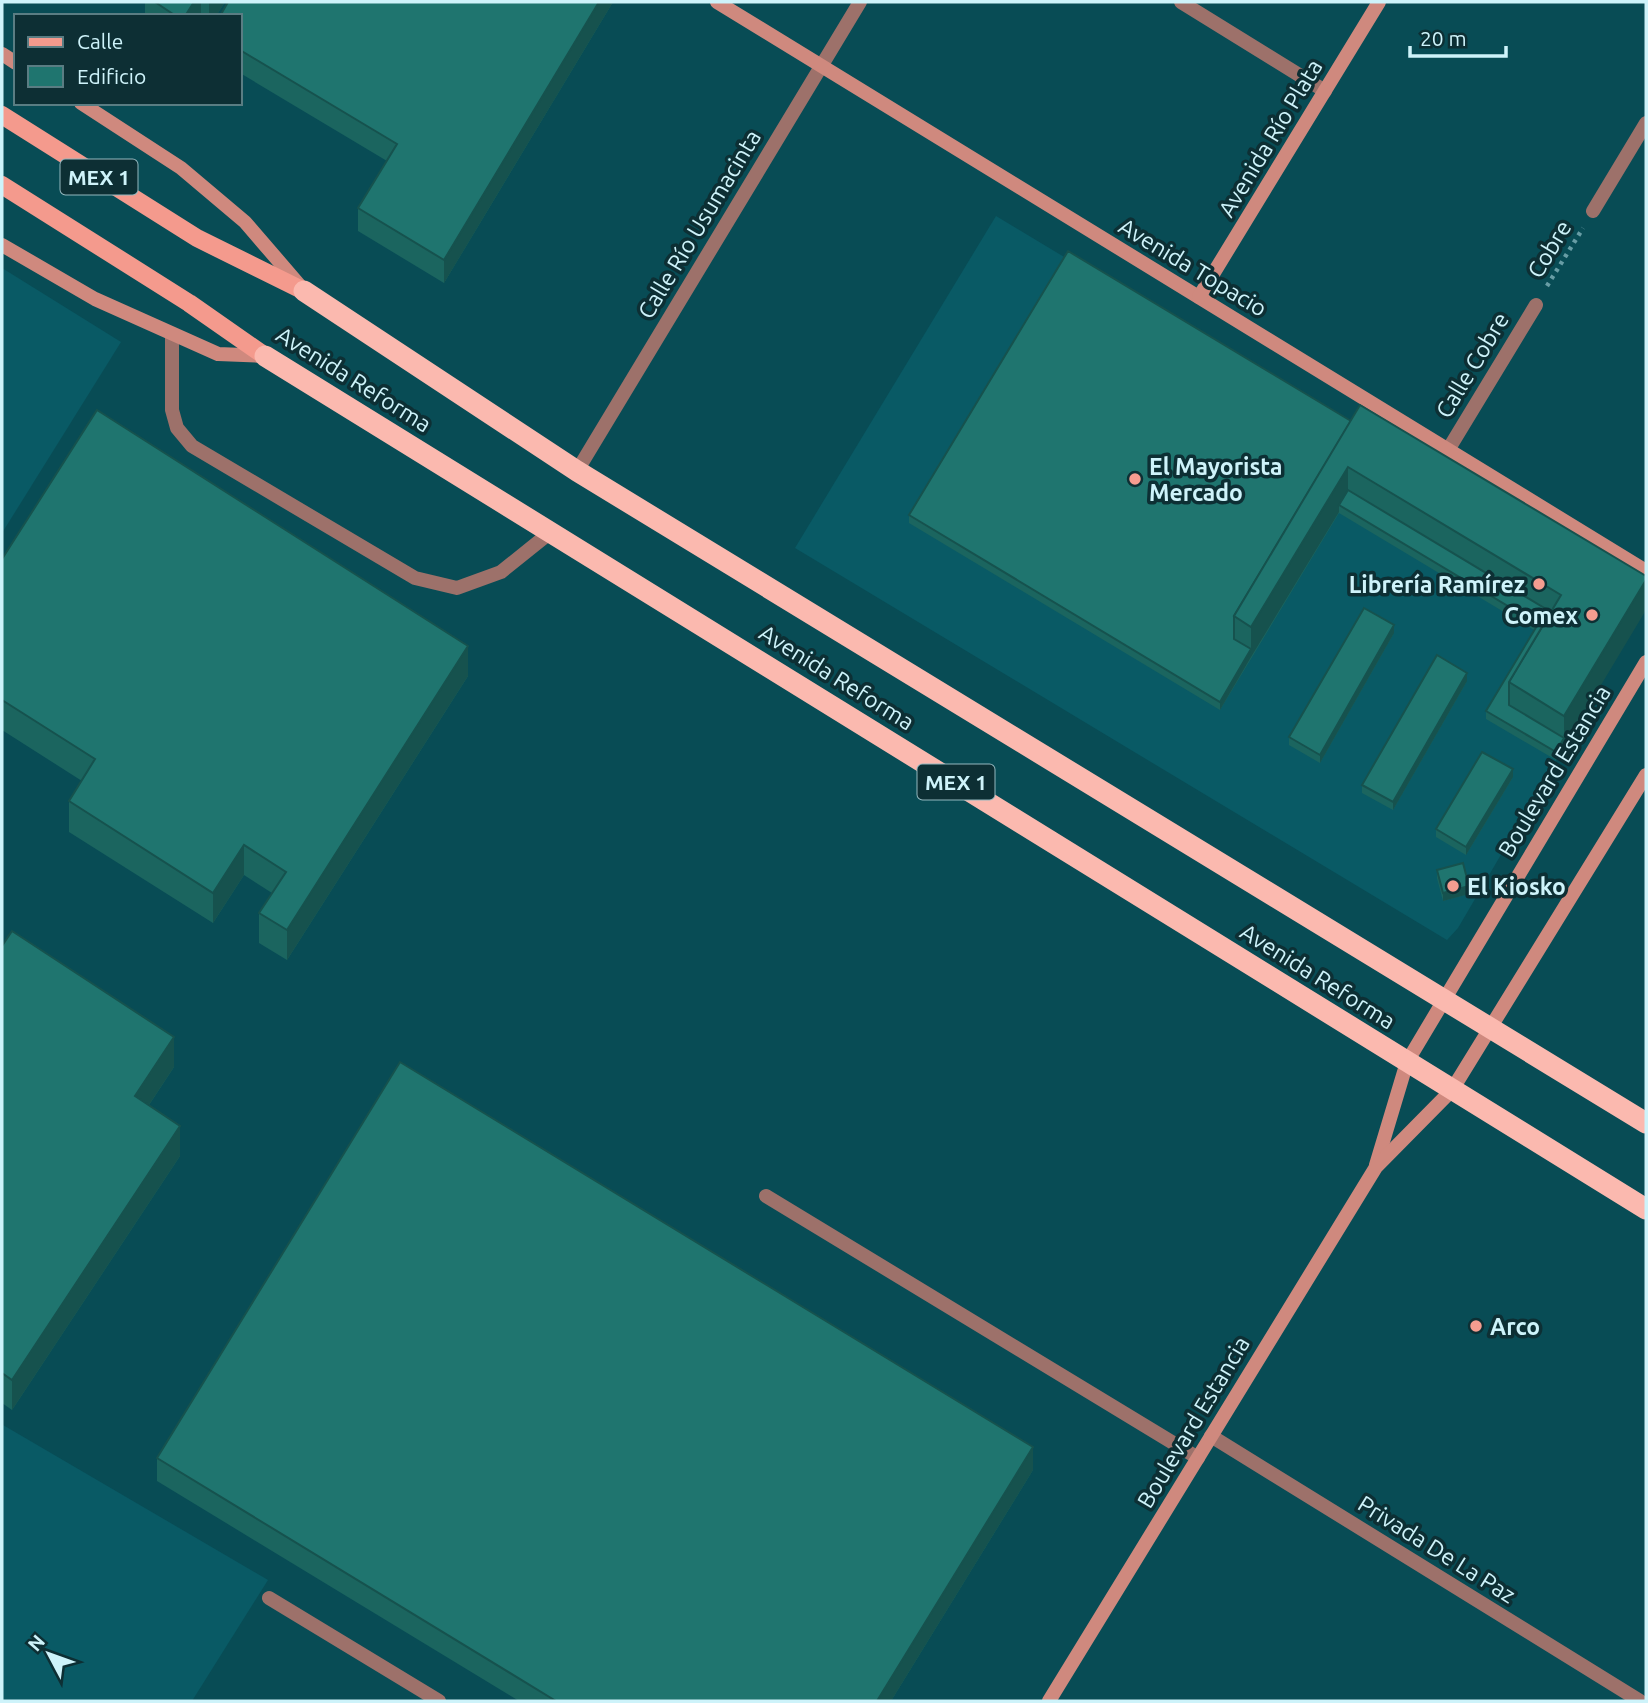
<svg xmlns="http://www.w3.org/2000/svg" width="1648" height="1703" font-family="Ubuntu,sans-serif">
	<rect width="100%" height="100%" fill="#084c55"/>
	<g fill="#095a65">
		<path d="M996,216l650,391 -188,321 -11,12 -652,-392z"/>
		<path d="M2,268l119,74 -119,191z"/>
		<path d="M3,1425l265,155 -76,121h-190z"/>
	</g>
	<g fill="none" stroke-linecap="round" stroke-linejoin="round">
		<path stroke="#689da5" stroke-width="4.5" stroke-dasharray="3.5 5" stroke-linecap="butt" d="M1547,286l36,-58"/>
		<path stroke="#9d716a" stroke-width="14" d="M172,334v76l5,18 15,18 223,132 42,10 44,-16 51,-41"/>
		<g stroke="#9d716a" stroke-width="14">
			<path d="M1181,2l144,89"/>
			<path d="M1593,211l53,-88"/>
			<path d="M1448,450l88,-145"/>
			<path d="M577,471l283,-469"/>
			<path d="M766,1196l432,262"/>
			<path d="M1211,1436l429,265"/>
			<path d="M269,1598l170,103"/>
		</g>
		<g stroke="#cf897e" stroke-width="14">
			<path d="M717,2l929,569"/>
			<path d="M2,54l14,9"/>
			<path d="M81,103l100,65 64,54 56,65"/>
			<path d="M2,245l93,54 123,55 47,2"/>
			<path d="M1199,297l180,-295"/>
			<path d="M1376,1165l31,-103 239,-400"/>
			<path d="M1049,1701l327,-534 76,-77 194,-315"/>
		</g>
		<g stroke="#f49a8d" stroke-width="18">
			<path d="M2,115l195,123 107,53"/>
			<path d="M2,185l187,118 76,53"/>
		</g>
		<g stroke="#fbb9af" stroke-width="21">
			<path d="M304,291l273,180 1069,652"/>
			<path d="M265,356l1381,853"/>
		</g>
	</g>
	<g fill="#1b655f">
		<path d="M145,2h80l-9,14h-71z"/>
		<path d="M613,2l-169,281 -86,-52v-23l29,-47 -147,-88v-57z"/>
		<path d="M1351,421l295,155 -90,184 -70,-41v-8l48,-81 -195,-117 -119,197 -311,-187v-8z"/>
		<path d="M2,559l466,117 -181,284 -28,-17v-30l13,-20 -28,-18 -31,48 -144,-91v-31l13,-20 -80,-51z"/>
		<path d="M1394,633l-74,130 -31,-18v-8z"/>
		<path d="M1467,681l-74,129 -31,-17v-8z"/>
		<path d="M1513,777l-47,78 -30,-18v-8z"/>
		<path d="M1437,870l32,24 -26,7 -6,-23z"/>
		<path d="M2,946l172,121 -25,38 31,51 -168,254 -10,-7z"/>
		<path d="M157,1458l876,12 -142,231h-372l-362,-220z"/>
	</g>
	<g fill="#16524e">
		<path d="M194,2h7v14h-16z"/>
		<path d="M209,2h16l-9,14h-7z"/>
		<path d="M599,2h14l-169,281v-23z"/>
		<path d="M1348,467v31l-9,7v7l-88,145v-30z"/>
		<path d="M1646,580v30l-90,150v-8l8,-14v-22z"/>
		<path d="M1394,625v8l-74,130v-8z"/>
		<path d="M468,646v30l-181,284v-30z"/>
		<path d="M1251,649v8l-31,53v-8z"/>
		<path d="M1467,673v8l-74,129v-8z"/>
		<path d="M1513,769v8l-47,78v-8z"/>
		<path d="M244,845v30l-31,48v-30z"/>
		<path d="M1469,886v8l-26,7v-8z"/>
		<path d="M174,1037v30l-39,59v-30z"/>
		<path d="M180,1126v30l-168,254v-30z"/>
		<path d="M1033,1447v23l-142,231h-14z"/>
	</g>
	<g fill="#1f756f" stroke="#16524e" stroke-width="2">
		<path d="M155,2h39l-9,14h-9z"/>
		<path d="M228,2h371l-155,258 -86,-52 39,-64 -157,-94v-34h-20z"/>
		<path d="M1068,251l283,170 -117,195v23l17,10 -31,53 -311,-187z"/>
		<path d="M1360,405l286,171v4l-82,136 -55,-34 52,-87 -213,-128 -97,160 -17,-11z"/>
		<path d="M97,410l371,236 -181,284 -28,-17 27,-41 -42,-27 -31,48 -144,-92 26,-42 -93,-59v-141z"/>
		<path d="M1348,490l203,122 -42,70v23l55,33 -8,14 -70,-41 52,-87 -199,-119z"/>
		<path d="M1364,608l30,17 -74,130 -31,-18z"/>
		<path d="M1437,655l30,18 -74,129 -31,-17z"/>
		<path d="M1482,752l31,17 -47,78 -30,-18z"/>
		<path d="M1463,863l6,23 -26,7 -6,-23z"/>
		<path d="M12,931l162,106 -39,59 45,30 -168,254 -10,-7v-427z"/>
		<path d="M400,1062l633,385 -156,254h-321l-399,-243z"/>
	</g>
	<g fill="#f59d90" stroke="#0d2f34" stroke-width="2.5">
		<circle cx="1135" cy="479" r="7"/>
		<circle cx="1539" cy="584" r="7"/>
		<circle cx="1592" cy="615" r="7"/>
		<circle cx="1453" cy="886" r="7"/>
		<circle cx="1476" cy="1326" r="7"/>
	</g>
	<g text-anchor="middle" dominant-baseline="central" stroke-width="7" stroke-linejoin="round" paint-order="stroke">
		<g fill="#0d2f34" stroke="#94b8bf" stroke-width="2">
			<rect x="60.5" y="159.5" width="77" height="35" rx="5"/>
			<rect x="917.5" y="764.5" width="77" height="35" rx="5"/>
		</g>
		<g font-size="21" font-weight="bold" fill="#cef3fa">
			<text x="99" y="177">MEX 1</text>
			<text x="956" y="782">MEX 1</text>
		</g>
		<g font-size="23" fill="#cef3fa" stroke="#0d2f34">
			<text transform="translate(1270 138) rotate(-59)">Avenida Río Plata</text>
			<text transform="translate(699 224) rotate(-59)">Calle Río Usumacinta</text>
			<text transform="translate(1549 249) rotate(-59)">Cobre</text>
			<text transform="translate(1193 267) rotate(31)">Avenida Topacio</text>
			<text transform="translate(1472 365) rotate(-59)">Calle Cobre</text>
			<text transform="translate(354 379) rotate(32)">Avenida Reforma</text>
			<text transform="translate(837 677) rotate(32)">Avenida Reforma</text>
			<text transform="translate(1554 771) rotate(-59)">Boulevard Estancia</text>
			<text transform="translate(1318 976) rotate(32)">Avenida Reforma</text>
			<text transform="translate(1193 1422) rotate(-59)">Boulevard Estancia</text>
			<text transform="translate(1437 1549) rotate(32)">Privada De La Paz</text>
		</g>
		<g font-size="23" font-weight="bold" fill="#cef3fa" stroke="#0d2f34" text-anchor="start">
			<text x="1149" y="466">El Mayorista<tspan x="1149" dy="26">Mercado</tspan></text>
			<text x="1525" y="584" text-anchor="end">Librería Ramírez</text>
			<text x="1578" y="615" text-anchor="end">Comex</text>
			<text x="1467" y="886">El Kiosko</text>
			<text x="1490" y="1326">Arco</text>
		</g>
	</g>
	<rect width="1648" height="1703" fill="none" stroke="#cef3fa" stroke-width="7"/>
	<rect x="14" y="14" width="228" height="91" fill="#0d2f34" stroke="#5a7d83" stroke-width="2"/>
	<rect x="28" y="37" width="35" height="10" fill="#f49a8d" stroke="#5a7d83" stroke-width="2"/>
	<text x="77" y="49" font-size="21" fill="#cef3fa">Calle</text>
	<rect x="28" y="66" width="35" height="21" fill="#1f756f" stroke="#5a7d83" stroke-width="2"/>
	<text x="77" y="84" font-size="21" fill="#cef3fa">Edificio</text>
	<g transform="translate(49 1654) rotate(311)" stroke="#0d2f34" stroke-width="5" paint-order="stroke">
	<path d="M0-5L12 26L0 18L-12 26Z" fill="#cef3fa"/>
	<text y="-10" font-size="19" font-weight="bold" text-anchor="middle" fill="#cef3fa">N</text>
	</g>
	<path d="M1410 46v10h96v-10" fill="none" stroke="#cef3fa" stroke-width="3.5"/>
	<text x="1420" y="46" font-size="21" fill="#cef3fa" stroke="#0d2f34" stroke-width="5" paint-order="stroke">20 m</text>
</svg>
